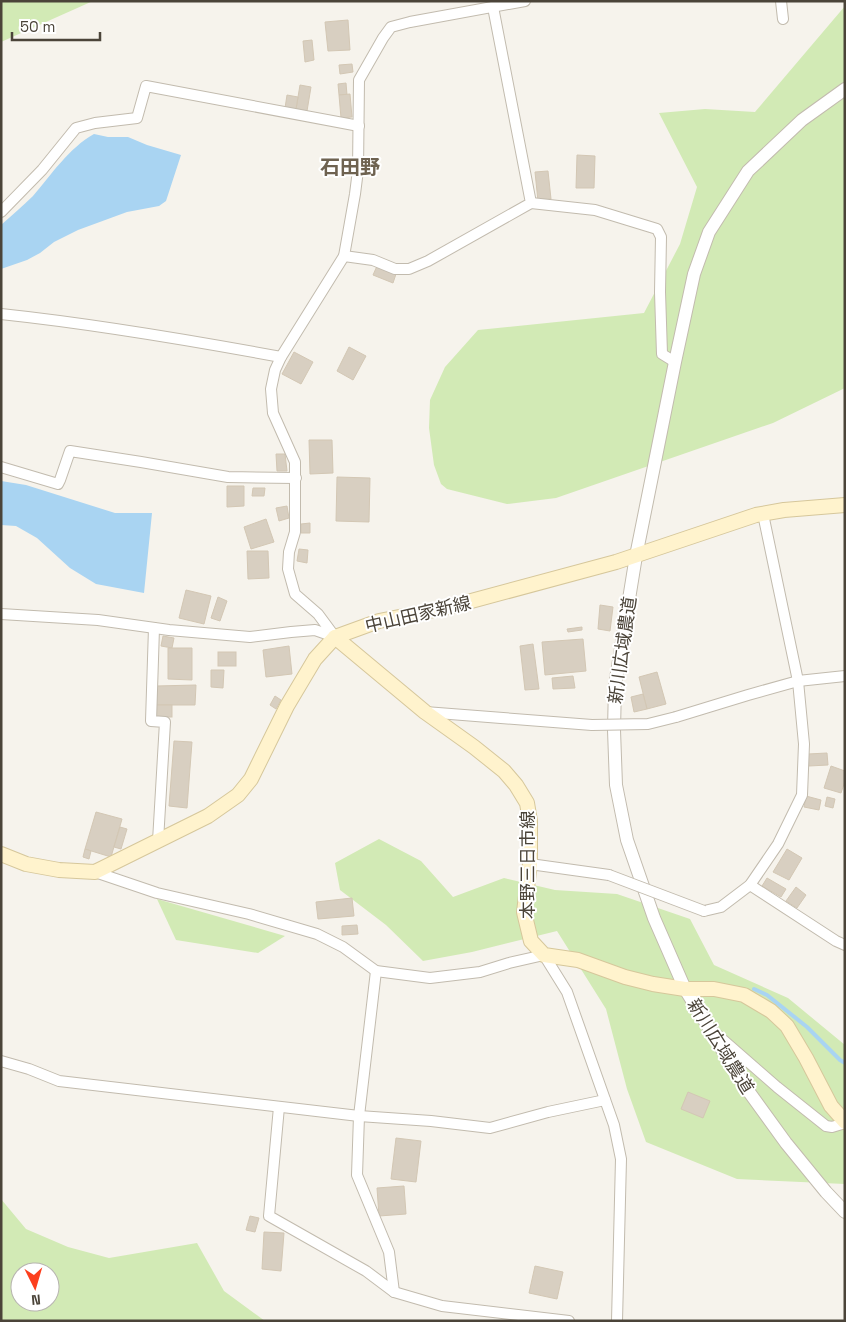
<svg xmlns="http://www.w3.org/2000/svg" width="846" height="1322" font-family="'Space Grotesk','Noto Sans JP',sans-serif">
	<rect width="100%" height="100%" fill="#f6f3ec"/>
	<g fill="#d2eab5" fill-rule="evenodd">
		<path d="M1,1h92l-92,41z"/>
		<path d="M845,6v382l-72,35 -217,75 -49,6 -60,-15 -6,-5 -7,-19 -5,-37 1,-28 15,-33 33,-37 166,-17 36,-69 17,-57 -38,-74 46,-4 50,3z"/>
		<path d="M379,839l42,22 32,36 51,-19 51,12 62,4 73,25 24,46 74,33 57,47v139l-108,-5 -91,-37 -19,-53 -21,-80 -49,-78 -85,21 -49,9 -37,-36 -46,-35 -5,-27z"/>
		<path d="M157,899l128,37 -27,17 -82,-13z"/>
		<path d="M1,1199l25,30 42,18 41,11 88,-15 27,48 41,30h-264zM20,1272h30v30h-30z"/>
	</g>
	<g fill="#a9d4f2">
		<path d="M94,134l14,3h20l19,8 34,10 -15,46 -7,5 -32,6 -49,18 -24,12 -14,11 -13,7 -26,9v-44c11,-10 22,-19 32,-29 18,-21 36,-48 61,-62z"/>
		<path d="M1,481l25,4 89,28h37l-8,80 -48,-9 -26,-16 -33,-30 -21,-12 -15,-1z"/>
	</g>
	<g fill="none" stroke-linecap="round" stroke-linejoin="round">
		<path stroke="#a9d4f2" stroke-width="4" d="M754,989l13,6 40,32 33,33 5,3"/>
	</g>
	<g fill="#d8cfc1" stroke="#d3c7b4">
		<path d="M348,20l2,30 -22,1 -3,-29z"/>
		<path d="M312,40l2,20 -9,2 -2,-21z"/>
		<path d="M352,64l1,8 -13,2 -1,-9z"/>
		<path d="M346,83l1,12h-8l-1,-11z"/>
		<path d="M300,85l11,2 -4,24 -11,-2z"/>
		<path d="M350,94l2,23 -11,1 -2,-23z"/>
		<path d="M287,95l11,2 -2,12 -11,-1z"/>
		<path d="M577,155l18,1 -1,32h-18z"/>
		<path d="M548,171l3,28 -13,2 -3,-29z"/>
		<path d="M377,266l19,8 -3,9 -20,-8z"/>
		<path d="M349,347l17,9 -13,24 -16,-9z"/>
		<path d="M294,352l19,10 -12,22 -19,-10z"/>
		<path d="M309,440h23l1,33 -23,1z"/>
		<path d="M276,454h9l2,17h-10z"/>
		<path d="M337,477l33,1 -1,44 -33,-1z"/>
		<path d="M227,486h17v20l-17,1z"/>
		<path d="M253,488h12l-1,8h-12z"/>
		<path d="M287,506l2,12 -10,3 -3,-13z"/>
		<path d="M266,519l8,23 -23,7 -7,-22z"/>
		<path d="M310,523v10h-9v-9z"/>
		<path d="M299,549l9,1 -1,13 -10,-2z"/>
		<path d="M247,551h21l1,27 -21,1z"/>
		<path d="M186,590l25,6 -7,28 -25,-6z"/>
		<path d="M218,597l9,4 -7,20 -9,-3z"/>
		<path d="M600,605l13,2 -3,24 -12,-2z"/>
		<path d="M582,627v3l-14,2 -1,-3z"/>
		<path d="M163,636l11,2 -2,10 -11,-2z"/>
		<path d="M583,639l3,32 -41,4 -3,-33z"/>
		<path d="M533,644l6,45 -14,1 -5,-44z"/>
		<path d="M289,646l3,28 -26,3 -3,-27z"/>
		<path d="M168,648h24v32l-24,-1z"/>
		<rect x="218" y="652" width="18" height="14"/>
		<path d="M211,670h13l-1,18 -12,-1z"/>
		<path d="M657,672l9,32 -19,5 -8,-32z"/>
		<path d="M573,676l2,12 -22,1 -1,-11z"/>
		<path d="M196,685l-1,20h-39v-19z"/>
		<path d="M643,694l4,15 -13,3 -3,-15z"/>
		<path d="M275,696l6,4 -5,9 -6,-4z"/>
		<rect x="156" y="705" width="16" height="12"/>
		<path d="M174,741l18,1 -5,66 -18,-2z"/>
		<path d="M827,753l1,12 -19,1 -1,-12z"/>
		<path d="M831,766l14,5v10l-4,12 -17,-5z"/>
		<path d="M806,796l15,4 -2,10 -15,-3z"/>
		<path d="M827,797l8,2 -2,9 -8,-2z"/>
		<path d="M96,812l26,7 -11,38 -26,-8z"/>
		<path d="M120,827l7,2 -6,20 -7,-2z"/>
		<path d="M85,849l6,2 -2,8 -6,-2z"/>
		<path d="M787,849l15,9 -13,22 -16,-8z"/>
		<path d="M767,878l19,11 -5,8 -19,-11z"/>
		<path d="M796,887l10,8 -9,13 -11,-7z"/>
		<path d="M352,898l2,18 -36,3 -2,-17z"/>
		<path d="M357,925l1,9 -16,1v-9z"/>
		<path d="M688,1092l22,9 -7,17 -22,-9z"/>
		<path d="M396,1138l25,3 -5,41 -25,-3z"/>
		<path d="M404,1186l2,28 -27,2 -2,-28z"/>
		<path d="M250,1216l9,2 -4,14 -9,-2z"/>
		<path d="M264,1232l20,1 -3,38 -19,-2z"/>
		<path d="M535,1266l28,6 -6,27 -28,-6z"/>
	</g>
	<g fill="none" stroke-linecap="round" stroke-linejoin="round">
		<g stroke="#c2bbae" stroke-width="12">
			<g id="minor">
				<path d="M781,1l2,18"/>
				<path d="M531,203l64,7 62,19 4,8 -1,55 2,62 13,8"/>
				<path d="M1,212l41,-42 34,-42 19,-5 42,-5 9,-32 213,40"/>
				<path d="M344,256l29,4 22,9h14l19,-8 103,-58 -38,-196"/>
				<path d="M1,314c94,10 188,26 280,43"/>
				<path d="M1,467l57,17 2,-4 10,-29 71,11 87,15 68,1"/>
				<path d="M1,614l97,6 71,10 81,7 41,-5 24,-2 20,7"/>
				<path d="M154,628l-3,93 14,1 -7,119"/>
				<path d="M335,637l-17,-23 -23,-20 -7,-25 1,-17 6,-20v-70l-22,-49 -2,-24 4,-19 6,-13 63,-101 11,-62 3,-24 1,-90 24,-42 8,-11 19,-5 115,-21"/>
				<path d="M425,712l167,13"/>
				<path d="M676,717l72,-22 50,-14 47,-5"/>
				<path d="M530,864l79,11"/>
				<path d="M95,872l62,21 92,21 68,20 26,13 33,24 54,7 50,-6 29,-9 35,-8 23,37 47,133 7,34 -4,162"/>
				<path d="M750,885l86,56 9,4"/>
				<path d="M704,911l17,-4 29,-22 28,-41 24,-49 2,-51 -6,-63 -35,-167"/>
				<path d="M376,971l-17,145 -2,59 32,77 5,40"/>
				<path d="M714,1032l63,55 49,39 6,1 13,-4"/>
				<path d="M1,1061l28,8 30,12 300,35 72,5 59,7 58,-16 57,-12"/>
				<path d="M279,1107l-10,109 97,55 28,21 48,14 127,15"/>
			</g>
		</g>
		<g stroke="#c2bbae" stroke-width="14">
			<path id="tertiary" d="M845,89l-43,31 -54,51 -39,61 -15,42 -19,88 -39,194 -21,129 -1,45 2,55 11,55 27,78 31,71 59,96 42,58 40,49 19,20"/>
		</g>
		<g stroke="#d6c79b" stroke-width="16">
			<g id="secondary">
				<path d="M335,637l90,75 49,35 30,24 12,14 11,18 3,18v43l-6,48 7,29 13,14 34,5 47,17 28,7 32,5h29l30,6 27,16 16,15 19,32 25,48 14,16"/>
				<path d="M1,854l25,10 33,6 36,2 113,-56 30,-21 13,-16 36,-73 28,-47 20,-22 44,-16 70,-14 167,-45 140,-47 28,-5 61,-5"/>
			</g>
		</g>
		<use href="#minor" stroke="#fff" stroke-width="10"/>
		<use href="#tertiary" stroke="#fff" stroke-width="12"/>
		<use href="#secondary" stroke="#fff3cd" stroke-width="14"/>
		<g stroke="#c2bbae" stroke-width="12" stroke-linecap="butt">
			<g id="minor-bridge">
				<path d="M592,725l56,-1 28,-7"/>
				<path d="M609,875l95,36"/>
			</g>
		</g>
		<use href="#minor-bridge" stroke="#fff" stroke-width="10"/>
	</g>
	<g text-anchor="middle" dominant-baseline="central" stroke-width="4" stroke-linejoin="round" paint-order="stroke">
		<g font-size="18" fill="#4b4439" stroke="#fff">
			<text transform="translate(418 614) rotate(-13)">中山田家新線</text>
			<text transform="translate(622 650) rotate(-82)">新川広域農道</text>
			<text transform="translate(527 865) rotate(-90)">本野三日市線</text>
			<text transform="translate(721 1046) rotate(58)">新川広域農道</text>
		</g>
		<g font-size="20" font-weight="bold" fill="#6e6250" stroke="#fff">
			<text x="350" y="167">石田野</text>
		</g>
	</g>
	<rect width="846" height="1322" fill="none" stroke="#4b4439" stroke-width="5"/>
	<g transform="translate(35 1287) rotate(175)"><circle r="24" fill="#ffffff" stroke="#b7b4b0"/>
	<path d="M0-4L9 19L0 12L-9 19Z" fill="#fc3f1d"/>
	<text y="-8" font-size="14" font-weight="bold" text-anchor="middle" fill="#4b4439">N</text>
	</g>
	<path d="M12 32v8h88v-8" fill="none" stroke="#4b4439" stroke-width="2.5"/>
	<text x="20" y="32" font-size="15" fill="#4b4439" stroke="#ffffff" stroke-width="4" paint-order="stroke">50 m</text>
</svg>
